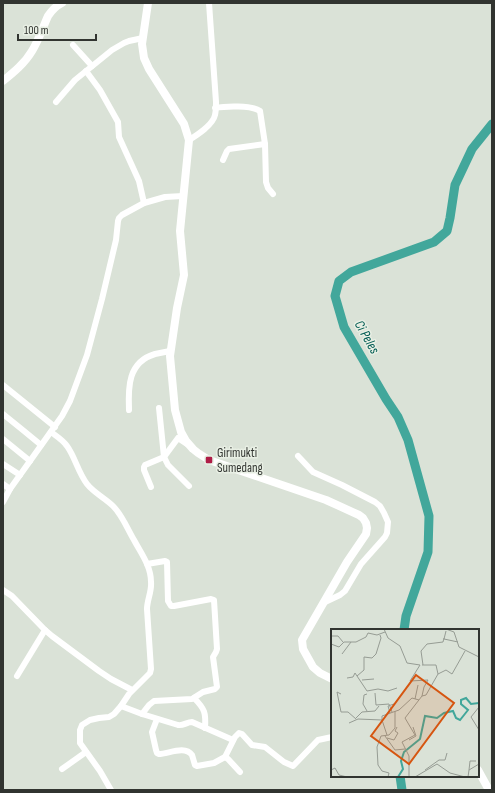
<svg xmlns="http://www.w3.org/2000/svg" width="495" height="793" font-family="'Sofia Sans Condensed',sans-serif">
	<rect width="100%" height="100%" fill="#dae2d7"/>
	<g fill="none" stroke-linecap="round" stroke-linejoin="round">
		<g stroke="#42a79b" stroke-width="9">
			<path d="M404,630l2,-14 22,-64 1,-36 -21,-76 -10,-23 -12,-18 -42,-72 -9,-31 4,-15 12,-9 83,-30 13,-11 3,-13 5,-33 17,-36 20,-25"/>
			<path d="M400,776l2,14"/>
		</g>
		<g stroke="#fff" stroke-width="6">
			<path d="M73,45l19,21"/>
			<path d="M86,71l14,19 18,32 1,15 20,44 5,22"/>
			<path d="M56,102l19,-22 37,-30 12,-7 5,-2 14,-3"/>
			<path d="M215,108c10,-2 37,-3 45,3l5,33 1,38 2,6 5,6"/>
			<path d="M189,140c8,-5 24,-15 26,-25 1,-4 1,-9 1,-13l-7,-99"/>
			<path d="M223,160l4,-9 2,-2 36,-5"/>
			<path d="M3,385l52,42"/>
			<path d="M159,408l5,49 4,8 21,21"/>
			<path d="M129,410c-1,-23 -1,-48 26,-56 5,-1 10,-2 15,-3"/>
			<path d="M3,414l21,17 17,14"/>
			<path d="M51,432c5,4 12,8 16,14 8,11 11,26 20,38 7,9 18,14 26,22 9,9 14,22 21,34 7,13 17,26 17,42 1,9 -4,18 -4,27l4,60 -1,4 -21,21 -8,12 -7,8 -5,3 -10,1 -9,2 -8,5 -2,5v13l20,28 11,19"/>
			<path d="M3,439l27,22"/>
			<path d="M298,456l15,16 29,13 33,17 5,4 4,7 4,9 -1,11 -2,4 -24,27 -16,27 -5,4 -17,8"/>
			<path d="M3,464l17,11"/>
			<path d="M3,484l7,5"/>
			<path d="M151,487l-7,-17v-3l1,-2 19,-8 14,-19 9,6"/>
			<path d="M3,502l7,-13 20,-28 32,-45 8,-15 17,-46 15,-56 14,-59 2,-19 1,-3 3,-3 22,-12 21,-6 18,-1"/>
			<path d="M3,590l9,6 33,34 7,6 47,35 12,8 21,11"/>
			<path d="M17,676l28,-46"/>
			<path d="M194,698c11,11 12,15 11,30"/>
			<path d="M121,706l21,8 36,11c5,1 9,-3 14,-3l41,18"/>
			<path d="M142,714l7,-9 5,-4 38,-2 11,-7 12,-3 2,-2 -4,-30 3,-5 1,-3 -3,-49 -3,-1 -37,7h-3l-3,-5 -1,-39 -2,-1 -18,3"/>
			<path d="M157,719l-5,13 4,18 1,3 2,1c9,0 26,-9 33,1 1,3 2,7 3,10l2,1 17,-3 11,-6 3,2 12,13"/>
			<path d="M225,757l10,-20 4,-4 3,1 10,11 13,2 19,15 9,4 25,-26 14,-3"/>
			<path d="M62,769l24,-17"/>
		</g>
		<g stroke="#fff" stroke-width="8">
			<path d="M148,3l-6,41 2,14 5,11 35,55 5,16 -9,91 4,44 -7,33 -7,48 5,54 6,22 5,9 7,8 5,4 11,7 117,40 33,15 4,3 3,5 1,5 -1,6 -19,28 -45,78 1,9 10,18 7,6 12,6"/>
			<path d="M3,81c11,-9 22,-18 29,-30 7,-11 11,-24 16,-35 4,-6 8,-10 14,-13"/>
			<path d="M478,770l11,20"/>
		</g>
	</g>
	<rect fill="#af1d47" stroke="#e8efe4" stroke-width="1.5" x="205" y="456" width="8" height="8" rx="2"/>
	<g text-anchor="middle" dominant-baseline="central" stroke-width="3" stroke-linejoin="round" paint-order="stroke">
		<g font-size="13" fill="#313430" stroke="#e8efe4" text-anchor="start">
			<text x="217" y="453">Girimukti<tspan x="217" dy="15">Sumedang</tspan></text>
		</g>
		<g font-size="14" font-style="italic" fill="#005b52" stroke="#e8efe4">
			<text transform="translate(367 337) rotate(60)">Ci Peles</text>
		</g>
	</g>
	<g transform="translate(331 629)">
		<rect width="148" height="148" fill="#dae2d7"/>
		<path fill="none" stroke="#42a79b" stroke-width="2" d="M67,148l5,-8 -2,-8 3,-9 16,-13 5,-23 12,2 7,-5 9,-2 3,7 4,2 8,-10 -7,-6v-4l5,-2 5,6 8,-1"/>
		<path fill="none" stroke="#969c94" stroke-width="1" d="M53,0l4,9 12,8 7,17 13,2 -10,16 18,-1 -4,7 -2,9 -17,22 10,17 -13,7 7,14v21M115,0l8,3 5,15 20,10M115,2l-2,8 14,3M49,6l1,3 -5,16 -4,4 -8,-1v13l-7,6 10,15 11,-2 10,2 9,-3M0,7h7l5,6M0,15l8,3 5,-5h12l10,-5 2,-4 9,2 8,-3M11,25l9,-12M91,36h14l2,9M92,36l-2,-14 6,-7 16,-2 1,-4M16,49l6,-1 2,-4 2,3M31,51l12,-1M44,64l1,12 13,-1 3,8M10,65l-4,-2 4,20h7l8,7M36,65l-3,1 -1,9 4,7M91,67l4,-1 12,-21 8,-4 6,4 13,-23M84,70l3,-14M148,78l-8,10 8,13M59,84l-2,-7 6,-2M25,89l6,-6 13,-1 4,-5M51,91l5,15M18,94l9,-4 24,1v-4l17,-6 13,-12 7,2M54,107l10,14 10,-1M56,109l7,2 4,-7 -3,-2 2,-4M78,111l7,-4 -3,-9M0,141l4,-2 4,7 8,2M94,141l14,-10h6l2,-7M138,141l1,-9h6M57,148l1,-4 -7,-2 -4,-6 -1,-18 4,-11 8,-1 6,-7v-17M84,148l22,-13 13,9 15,4M137,148l1,-7 10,-6"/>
		<path fill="#d65510" fill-opacity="0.15" stroke="#d65510" stroke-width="2" d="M85,46l38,28 -45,61 -38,-28z"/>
		<rect width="148" height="148" fill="none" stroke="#313430" stroke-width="2"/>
	</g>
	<rect width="495" height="793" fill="none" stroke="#313430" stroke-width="8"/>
	<path d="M18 34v6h78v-6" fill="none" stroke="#313430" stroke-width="2"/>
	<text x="24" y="34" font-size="12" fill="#313430" stroke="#e8efe4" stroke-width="3" paint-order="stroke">100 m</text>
</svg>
